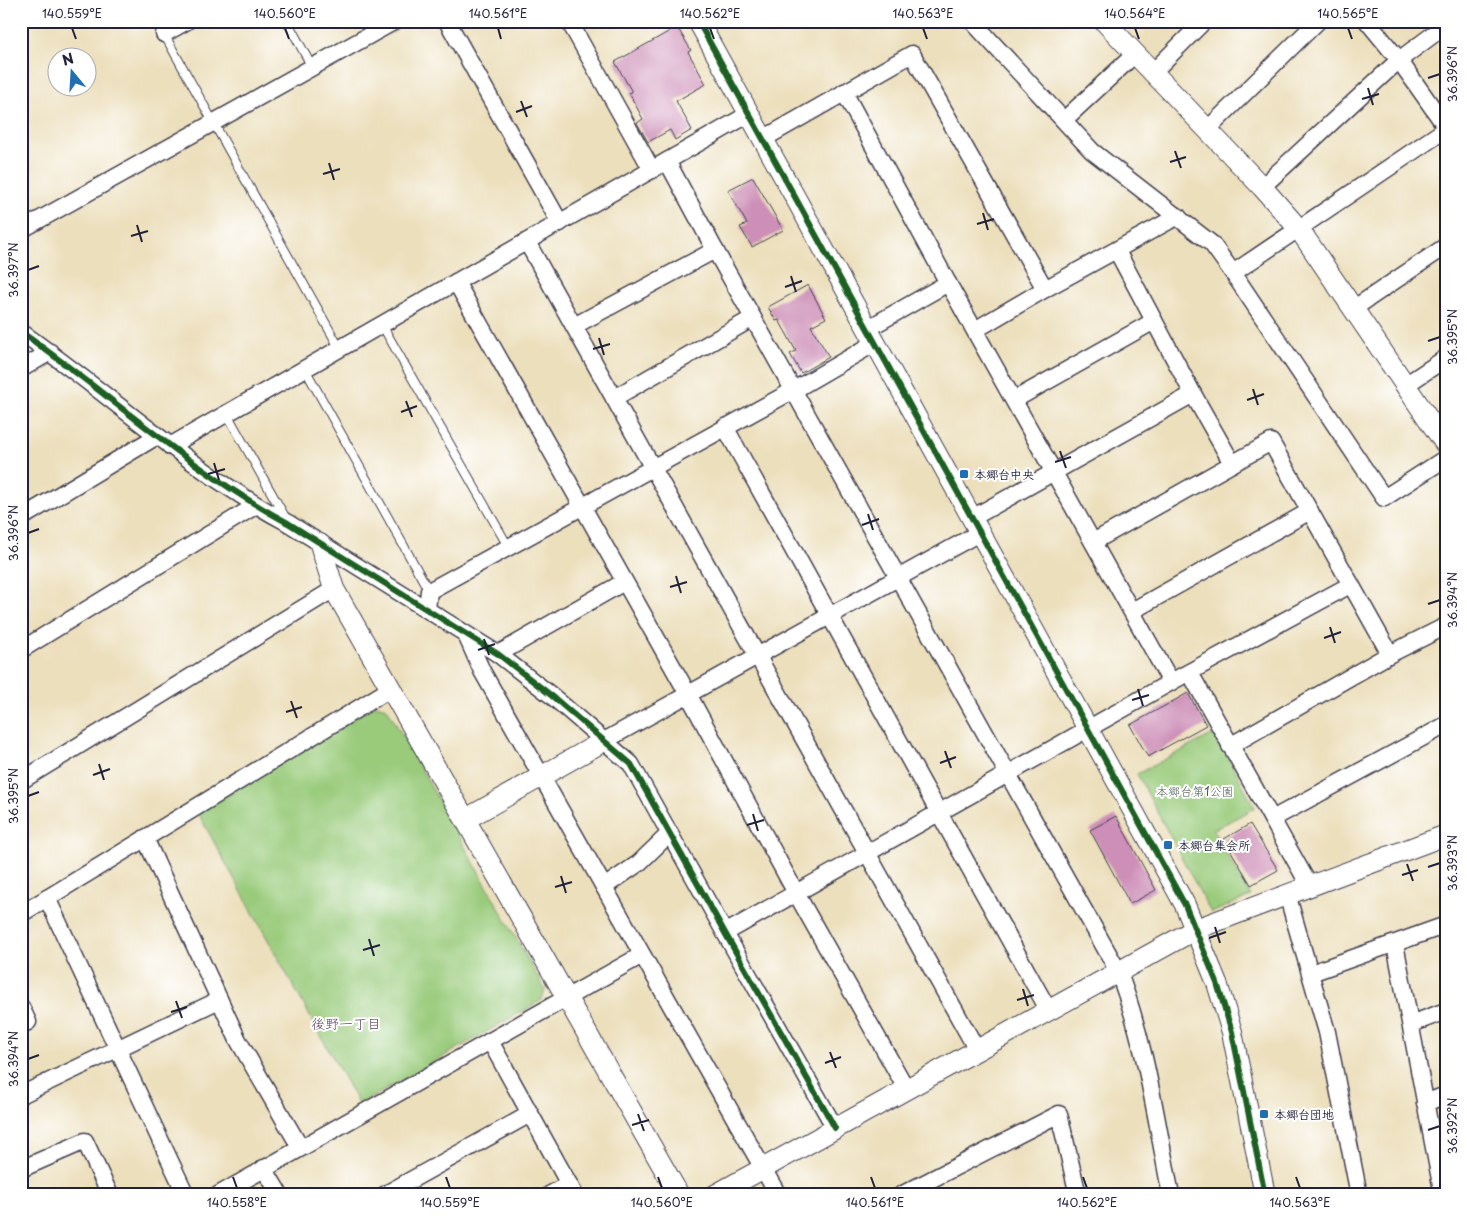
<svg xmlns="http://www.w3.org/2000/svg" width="1467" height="1216" font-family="'Playpen Sans','Klee One',sans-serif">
	<rect width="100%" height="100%" fill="#fff"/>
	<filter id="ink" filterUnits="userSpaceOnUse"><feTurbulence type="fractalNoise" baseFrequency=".02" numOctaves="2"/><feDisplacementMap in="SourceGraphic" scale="10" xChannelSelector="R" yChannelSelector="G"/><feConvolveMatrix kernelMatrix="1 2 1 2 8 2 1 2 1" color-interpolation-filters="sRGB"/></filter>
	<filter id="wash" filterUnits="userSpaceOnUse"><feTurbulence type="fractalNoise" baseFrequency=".0096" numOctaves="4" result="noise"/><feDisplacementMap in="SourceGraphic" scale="20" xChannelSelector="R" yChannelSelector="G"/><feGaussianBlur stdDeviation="1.12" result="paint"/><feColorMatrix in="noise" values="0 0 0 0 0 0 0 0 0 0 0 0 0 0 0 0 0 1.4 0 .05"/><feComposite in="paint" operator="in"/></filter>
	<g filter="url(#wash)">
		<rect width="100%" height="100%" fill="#ecdfbc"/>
		<g fill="#99cb7a" stroke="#5e765a">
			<path d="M376,705l11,3 158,282 -3,10 -183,105 -161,-292z"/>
			<path d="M1215,733l40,75 -42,22 38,66 -40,17 -74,-139z"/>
		</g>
		<g id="blocks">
			<g fill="#cd8fb7">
				<path d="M677,27l14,23 -3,2 18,32 -30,17 16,29 -17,10 -5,-10 -22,12 -11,-19 6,-4 -14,-26 3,-1 -17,-30z"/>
				<path d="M753,177l30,53 -31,17 -12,-20 7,-3 -19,-34z"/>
				<path d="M808,285l18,33 -15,8 18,31 -28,16 -11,-19 6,-3 -17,-31 -3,1 -8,-14z"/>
				<path d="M1188,693l18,32 -58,32 -18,-32z"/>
				<path d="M1116,816l40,74 -26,14 -40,-74z"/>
				<path d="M1250,824l28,46 -27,15 -27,-46z"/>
			</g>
		</g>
	</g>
	<g filter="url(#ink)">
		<use href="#blocks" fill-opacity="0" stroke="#403e4e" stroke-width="1"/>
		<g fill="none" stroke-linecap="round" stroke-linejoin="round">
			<g stroke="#403e4e" stroke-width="10">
				<g id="service">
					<path d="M287,21l25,46"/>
					<path d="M164,34l176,315"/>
					<path d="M382,325l127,223"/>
					<path d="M305,369l124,222"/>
					<path d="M227,414l58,103"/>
				</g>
			</g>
			<g stroke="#403e4e" stroke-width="19">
				<g id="minor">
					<path d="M447,21l113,202"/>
					<path d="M569,21l83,149"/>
					<path d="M972,21l120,130 120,93 21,29 151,225 62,-40"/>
					<path d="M1367,21l32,39 47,67"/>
					<path d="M164,34l23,-13"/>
					<path d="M1153,72l51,-51"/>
					<path d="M844,92l104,191 223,399"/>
					<path d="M1064,120l71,-66"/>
					<path d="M1207,130l111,-109"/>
					<path d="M763,139l149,-85 133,235"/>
					<path d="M667,161l48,89 403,721c28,72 38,149 53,224"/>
					<path d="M1262,187l137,-127 47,-35"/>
					<path d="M21,230l374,-209"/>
					<path d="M527,242l450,808"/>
					<path d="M1117,251l76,143 39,69"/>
					<path d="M1233,273l213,-144"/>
					<path d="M456,282l232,412 108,199 111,197"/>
					<path d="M1353,309l93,-63"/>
					<path d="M574,326l141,-76"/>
					<path d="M867,329l81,-46"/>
					<path d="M975,330l70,-41 133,-73"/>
					<path d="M21,332c90,63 170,139 267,191l210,131 54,42 79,68 94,169 110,195"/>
					<path d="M21,369l29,-17"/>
					<path d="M1404,386l42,-28"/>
					<path d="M614,398l139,-80"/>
					<path d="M1014,400l140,-79"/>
					<path d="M725,427l324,584"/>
					<path d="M170,446l579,-332"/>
					<path d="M21,518l136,-82"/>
					<path d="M972,518l221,-124"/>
					<path d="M1093,542l178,-100 119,212"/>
					<path d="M427,609l2,-18 365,-201 81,-47"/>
					<path d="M1132,611l178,-100"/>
					<path d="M466,635l16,36 296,524"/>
					<path d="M21,650l234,-144"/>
					<path d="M498,654l126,-72"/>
					<path d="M1190,673l119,212"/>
					<path d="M604,741l375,-208"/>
					<path d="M1230,746l160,-92 56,-28"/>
					<path d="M21,781l313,-192"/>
					<path d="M1272,819l174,-94"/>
					<path d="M145,838l93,202 62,107"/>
					<path d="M604,887l35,-24 31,-30"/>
					<path d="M1287,894l40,138 32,163"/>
					<path d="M47,898l139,297"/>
					<path d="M21,914l369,-225"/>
					<path d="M725,933l446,-251 179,-97"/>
					<path d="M1395,944l48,251"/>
					<path d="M1311,973l135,-48"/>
					<path d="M21,1007l7,15 -7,3"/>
					<path d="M1411,1024l35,-13"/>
					<path d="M490,1041l85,154"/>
					<path d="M21,1095l198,-95"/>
					<path d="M1425,1103l21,-8"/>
					<path d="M264,1168l16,27"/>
					<path d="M21,1169l64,-28 25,54"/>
					<path d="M218,1195l424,-240"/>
					<path d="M384,1195l146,-81"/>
					<path d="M549,1195l20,-11"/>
					<path d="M901,1195l158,-81 19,81"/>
				</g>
			</g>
			<g stroke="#403e4e" stroke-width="22">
				<g id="tertiary">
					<path d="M698,21l487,884 32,78 15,49 33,163"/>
					<path d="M1104,21l158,166 37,42 147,216"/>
					<path d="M320,544l14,45 345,606"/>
					<path d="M466,819l138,-78"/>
					<path d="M715,1195l481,-266 250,-94"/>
				</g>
			</g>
			<use href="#service" stroke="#fff" stroke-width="8"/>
			<use href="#minor" stroke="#fff" stroke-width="16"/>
			<use href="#tertiary" stroke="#fff" stroke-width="20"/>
			<g stroke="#fff" stroke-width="9">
				<g id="cycleway">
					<path d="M698,21l487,884 32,78 15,49 33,163"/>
					<path d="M21,332c90,63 170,139 267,191l210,131 54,42 79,68 94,169 110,195"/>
				</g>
			</g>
			<use href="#cycleway" stroke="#1b5e20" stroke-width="6"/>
		</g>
	</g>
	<path fill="none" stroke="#22223b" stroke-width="2" d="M72,28l4,11M285,28l4,11M498,28l3,11M710,28l4,11M923,28l4,11M1135,28l4,11M1348,28l4,11M1428,78l12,-4M1368,88l5,17M1362,99l17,-5M521,101l6,16M516,112l16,-6M1175,151l6,17M1170,162l16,-5M329,163l5,17M323,174l17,-5M983,213l5,17M977,224l17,-5M137,225l5,17M131,236l17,-5M28,270l11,-4M791,276l5,16M785,287l17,-6M599,338l5,17M1428,341l12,-4M593,349l17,-5M1253,389l5,16M1247,400l17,-6M406,401l6,16M401,412l16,-6M1060,451l6,17M1055,462l16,-5M214,463l5,17M208,474l17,-5M868,514l5,16M862,525l17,-6M28,533l11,-4M676,576l5,17M670,587l17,-5M1428,604l12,-4M1330,627l5,16M1324,638l17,-6M484,639l5,16M478,650l17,-6M1138,689l5,17M1132,700l17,-5M291,701l6,17M286,712l16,-5M945,751l6,17M940,763l16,-6M99,764l5,16M93,775l17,-6M28,796l11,-4M753,814l5,17M747,825l17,-5M1407,864l6,17M1428,867l12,-4M1402,875l16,-5M561,876l5,17M555,887l17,-5M1215,927l5,16M1209,938l17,-6M369,939l5,17M363,950l17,-5M1023,989l5,17M1017,1000l17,-5M176,1001l6,17M171,1012l16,-5M830,1052l6,16M28,1059l11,-4M825,1063l16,-6M638,1114l6,17M632,1125l17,-5M1428,1130l12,-4M233,1177l4,11M446,1177l4,11M658,1177l4,11M871,1177l4,11M1083,1177l4,11M1296,1177l4,11"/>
	<g fill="#1f6fb2" stroke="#fff" stroke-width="2">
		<rect x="959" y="469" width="10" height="10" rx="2.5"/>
		<rect x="1163" y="840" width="10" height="10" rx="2.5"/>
		<rect x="1259" y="1109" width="10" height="10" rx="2.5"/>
	</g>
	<g text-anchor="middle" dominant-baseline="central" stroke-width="4" stroke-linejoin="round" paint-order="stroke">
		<g font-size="12" font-weight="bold" fill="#22223b" stroke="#fff" text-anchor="start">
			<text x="974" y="474">本郷台中央</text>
			<text x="1178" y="845">本郷台集会所</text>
			<text x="1274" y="1114">本郷台団地</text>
		</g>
		<g font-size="12" fill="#4c5d51" stroke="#fff">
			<text x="1195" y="791">本郷台第1公園</text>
		</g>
		<g font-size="14" fill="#5e4866" stroke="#fff">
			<text x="346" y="1023">後野一丁目</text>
		</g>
	</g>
	<rect width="1467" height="1216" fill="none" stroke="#fff" stroke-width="55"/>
	<g transform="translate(72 72) rotate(342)"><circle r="24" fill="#ffffff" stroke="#a7a7b1"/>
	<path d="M0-4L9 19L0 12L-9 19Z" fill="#1f6fb2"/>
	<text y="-8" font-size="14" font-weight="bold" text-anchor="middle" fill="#22223b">N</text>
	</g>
	<rect x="28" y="28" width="1412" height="1160" fill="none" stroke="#22223b" stroke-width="2"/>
	<g font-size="12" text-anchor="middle" fill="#22223b">
		<text x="72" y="18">140.559°E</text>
		<text x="285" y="18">140.560°E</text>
		<text x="498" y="18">140.561°E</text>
		<text x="710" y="18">140.562°E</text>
		<text x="923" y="18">140.563°E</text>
		<text x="1135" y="18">140.564°E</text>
		<text x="1348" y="18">140.565°E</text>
		<text transform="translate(1453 74) rotate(-90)" y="4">36.396°N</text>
		<text transform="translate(14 270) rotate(-90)" y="4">36.397°N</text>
		<text transform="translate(1453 337) rotate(-90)" y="4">36.395°N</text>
		<text transform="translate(14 533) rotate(-90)" y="4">36.396°N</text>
		<text transform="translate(1453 600) rotate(-90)" y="4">36.394°N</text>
		<text transform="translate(14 796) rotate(-90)" y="4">36.395°N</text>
		<text transform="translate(1453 863) rotate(-90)" y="4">36.393°N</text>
		<text transform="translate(14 1059) rotate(-90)" y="4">36.394°N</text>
		<text transform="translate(1453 1126) rotate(-90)" y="4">36.392°N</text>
		<text x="237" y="1207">140.558°E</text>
		<text x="450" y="1207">140.559°E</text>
		<text x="662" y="1207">140.560°E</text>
		<text x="875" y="1207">140.561°E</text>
		<text x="1087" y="1207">140.562°E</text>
		<text x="1300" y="1207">140.563°E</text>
	</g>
</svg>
